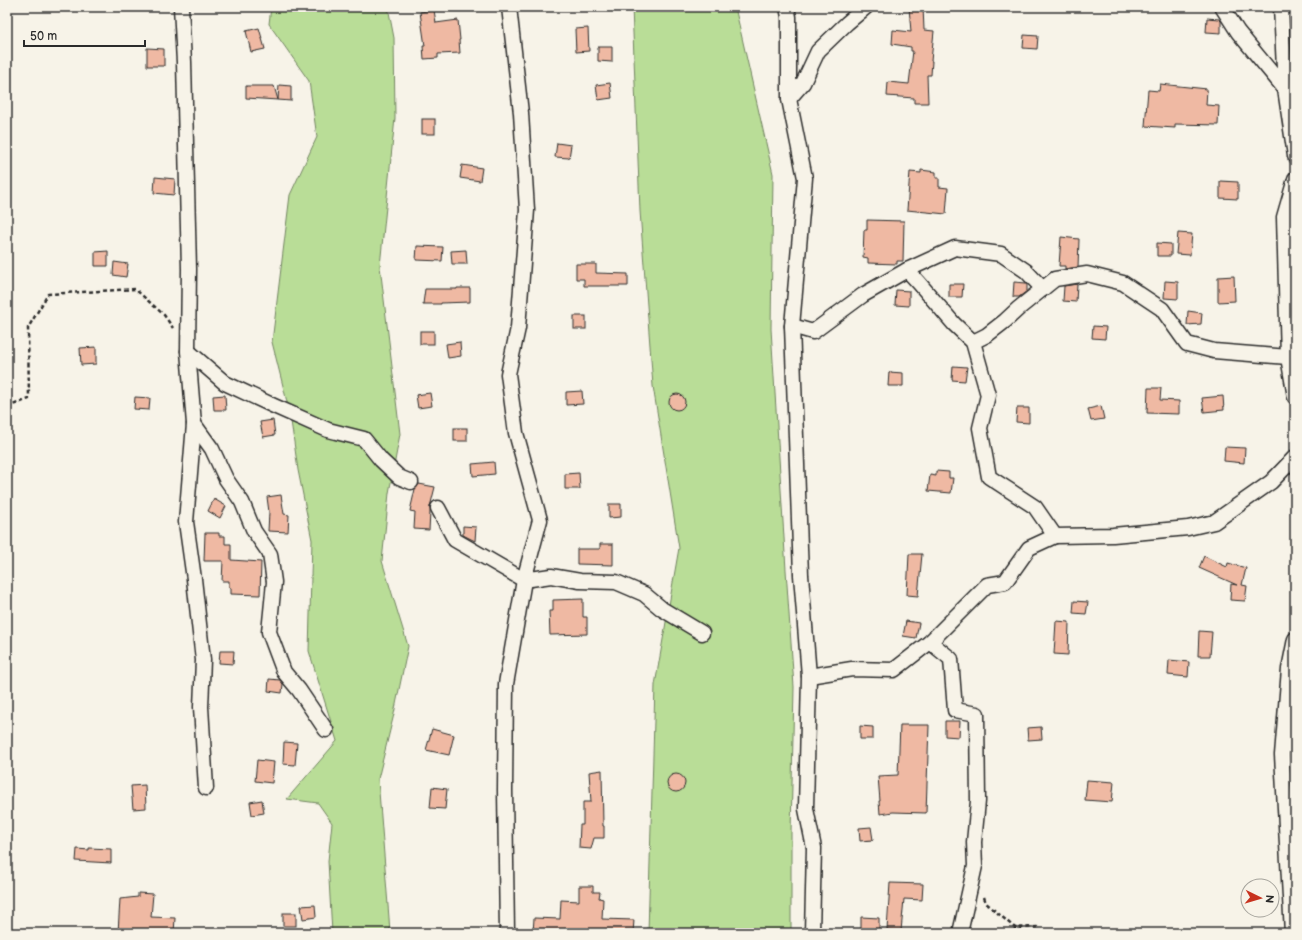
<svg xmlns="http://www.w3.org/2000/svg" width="1302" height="940" font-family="'Balsamiq Sans',sans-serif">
	<rect width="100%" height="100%" fill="#f7f3e8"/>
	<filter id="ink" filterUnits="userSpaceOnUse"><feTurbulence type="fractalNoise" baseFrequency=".025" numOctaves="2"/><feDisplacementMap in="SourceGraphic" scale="8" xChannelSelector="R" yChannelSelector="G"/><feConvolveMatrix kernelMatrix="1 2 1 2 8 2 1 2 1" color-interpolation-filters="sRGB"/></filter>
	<g filter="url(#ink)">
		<g fill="#b9dd97" stroke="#728461">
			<path d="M271,7h117l6,31 1,80 -15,148 20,168 -11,59 -7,68 26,85 -14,68 -16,65 11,139 1,15h-58l-4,-72 4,-38 -14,-20 -31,-4 50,-58 -28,-90 3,-111 -14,-70 -8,-56 -18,-72 18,-147 27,-58 -8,-56 -40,-57z"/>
			<path d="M632,7h103l38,167 -2,155 15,241 8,117 -3,146v100h-143l7,-248 24,-137 -26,-162 -13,-175z"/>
		</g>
		<g fill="#efb9a3" stroke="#2b2b2b">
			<path d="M909,7h14l1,23 10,1 -3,30h1l-1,14h-4l1,28h-14v-5l-27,-2 1,-14 21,2 4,-33h-2v-4l-19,-3 1,-14 18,2z"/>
			<path d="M434,10l2,13 22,-3 2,20h-1l1,13 -22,1v4l-14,1 -1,-13h2l-5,-34z"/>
			<path d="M1207,18l12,1 2,2v12l-15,-1z"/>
			<path d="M259,28l6,21 -14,3 -5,-21z"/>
			<path d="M588,28l1,23 -13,1 -1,-23z"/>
			<path d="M1024,35l14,1 -1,13 -14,-1z"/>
			<path d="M598,47h14v15l-14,-1z"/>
			<path d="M147,48l17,1v17h-17z"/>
			<path d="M610,83l2,15 -14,2 -2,-15z"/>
			<path d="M1160,84l47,5 -1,16 13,1 -1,19 -43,-1v4l-30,-2 3,-36 11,1z"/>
			<path d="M279,85l12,1v15l-13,-1z"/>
			<path d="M246,86h28l4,14 -32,-2z"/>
			<rect x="422" y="119" width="13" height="15"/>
			<path d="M557,143l14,2 -2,13 -14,-1z"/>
			<path d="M462,165l20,3 -2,13 -20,-3z"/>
			<path d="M921,170l15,2v6h3v9l9,1 -2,26 -39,-4 3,-38 11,1z"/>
			<path d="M155,177l20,2 -1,16 -20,-2z"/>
			<path d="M1220,181l18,1v17l-18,-1z"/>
			<path d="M867,220l37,1 -1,40h-6v3l-29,-1v-5l-5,-1 1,-27h3z"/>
			<path d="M1178,233l14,1 -2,21 -14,-1z"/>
			<path d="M1061,237l18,2 -1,28 -13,2v-3h-6z"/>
			<path d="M1157,243l14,1v12h-14z"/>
			<path d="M417,246l26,1 -1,14 -26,-1z"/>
			<path d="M466,250l1,14h-15l-1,-13z"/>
			<path d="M108,251v15h-13v-14z"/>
			<path d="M114,262l14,2 -2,13 -13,-2z"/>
			<path d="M576,264h20v9l32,1v12h-44v-7h-8z"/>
			<path d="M1234,276l1,25 -17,1v-25z"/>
			<path d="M1165,281l13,1v17l-14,-1z"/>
			<path d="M1014,282l12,1 1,1v7l-8,6h-6z"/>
			<path d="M949,284h14l-1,13h-13z"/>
			<path d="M1077,284l-1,18 -13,-1 1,-15z"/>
			<path d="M457,288h13v14l-29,1v1h-18l2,-15h32z"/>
			<path d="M896,290l13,1v15l-14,-1z"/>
			<path d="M1188,311l14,2 -1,11 -14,1z"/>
			<rect x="574" y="316" width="12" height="13"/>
			<path d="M1093,326l13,1 -1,12 -13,-1z"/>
			<rect x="420" y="331" width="14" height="13"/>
			<path d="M460,342l1,14 -13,2 -2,-14z"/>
			<path d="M96,347v17l-15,1 -1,-17z"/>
			<path d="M953,366l14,1 -2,14 -13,-1z"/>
			<path d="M889,372l14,1v13h-15z"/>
			<path d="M1148,388h13l-1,12 19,1v13l-32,-1z"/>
			<path d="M582,391l1,13 -17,1v-13z"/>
			<path d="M430,393l2,13 -14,2 -2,-13z"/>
			<circle cx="677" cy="402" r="8"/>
			<path d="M225,395l1,15h-12l-1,-14z"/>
			<path d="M1223,396l1,14 -20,2 -2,-14z"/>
			<path d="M135,397l15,1 -1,12 -15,-1z"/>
			<path d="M1101,406l3,13 -13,2 -3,-12z"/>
			<path d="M1017,408h12v15l-13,-1z"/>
			<path d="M273,420l2,15 -12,2 -3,-15z"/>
			<rect x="454" y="428" width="13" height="13"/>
			<path d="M1225,447l20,1 -1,15 -20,-2z"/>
			<path d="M494,462l1,12 -22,2 -1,-12z"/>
			<path d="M936,471l13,1v6h4l-2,15 -23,-2 2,-16 6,1z"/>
			<path d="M579,473l1,16h-15v-15z"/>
			<path d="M419,484l16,3 -5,20v5l-1,18 -15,-1 1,-17 -5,-1 5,-22z"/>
			<path d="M281,495l3,19 5,1 -1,17 -20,-1 1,-19 -2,-15z"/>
			<path d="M214,499l12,7 -6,12 -12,-7z"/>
			<path d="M609,504h12v13l-12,1z"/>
			<path d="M463,526l13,1 -1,14 -12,-6z"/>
			<path d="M205,533h14v3h6v8h6v16l30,2 -1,33 -29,-1v-6l-2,-1v-6h-7l1,-20h-19z"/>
			<path d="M600,544h13v21l-36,-1v-15h23z"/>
			<path d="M909,554h13l-4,42 -11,-1z"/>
			<path d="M1204,556l23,11 1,-4 18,5 -4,17 5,1 -2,15 -15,-1 1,-16 6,1 -38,-17z"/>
			<path d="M583,599v18h4v17l-37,1 -1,-24h4v-11z"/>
			<path d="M1074,601l14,1 -2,12 -13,-1z"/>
			<path d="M906,621l13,2 -3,15 -13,-2z"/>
			<path d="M1056,621l13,1 -1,33 -14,-1z"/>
			<path d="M1199,631l13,1 -2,24h-12z"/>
			<path d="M220,651h14l-1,13 -14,-1z"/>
			<path d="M1169,660l20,2 -1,15 -20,-2z"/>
			<path d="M269,679l11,1 3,4 -1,9 -14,-2z"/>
			<path d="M945,721h15l-1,16 -14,-1z"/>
			<path d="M900,725h29l-3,88 -33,-1 -13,2 -1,-13h1l-2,-25 20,-1z"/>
			<path d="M860,726l13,1v12h-13z"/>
			<path d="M1041,727l1,12 -14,1 -1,-12z"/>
			<path d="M432,729l22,6 -5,20 -23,-5z"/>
			<path d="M284,742l13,1 -2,22 -12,-1z"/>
			<path d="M257,760l17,2 -2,21 -17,-2z"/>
			<path d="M602,770l1,56h1v12h-10l-3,11 -12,-1 1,-23h3v-23h8l-2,-30z"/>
			<circle cx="676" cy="783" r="9"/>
			<path d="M1087,780l27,2 -2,20 -27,-2z"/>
			<path d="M145,785l1,23 -13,1 -2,-23z"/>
			<path d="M432,787l15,2 -2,20 -15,-1z"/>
			<path d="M262,800l2,13 -12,2 -2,-13z"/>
			<path d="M871,827l2,13 -13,1 -1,-13z"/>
			<path d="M89,848l22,1v14l-35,-2 1,-12 12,1z"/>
			<path d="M890,883l33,1 -1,16 -18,-1 -3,32 -14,-1z"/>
			<path d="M579,886h14v6h7l-1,6 4,1 -1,20 32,1 -1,13h-100l1,-15 26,1 1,-19 18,1z"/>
			<path d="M138,893l15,1 -2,23 24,1 -1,15h-56l2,-34 18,-2z"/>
			<path d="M315,905l1,12 -13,2 -2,-13z"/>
			<rect x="283" y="913" width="13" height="13"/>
			<path d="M861,917l18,1v13l-18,-2z"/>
		</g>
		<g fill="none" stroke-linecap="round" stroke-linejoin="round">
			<g stroke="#2b2b2b" stroke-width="17">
				<g id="street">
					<path d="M181,7l3,55 5,207 -1,82 6,73 -8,98 8,57 9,81 -2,47 5,81"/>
					<path d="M787,7l2,10v82l16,79 -13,148 9,249 8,101 -3,133 8,39 -2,85"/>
					<path d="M1222,7l16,25 47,57"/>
					<path d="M1281,7l4,82 10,67"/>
					<path d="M789,99l14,-16 15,-32 29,-28 19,-16"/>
					<path d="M1295,179l-11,38 4,140 7,40"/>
					<path d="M907,270l48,-22 46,6 25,17 17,18"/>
					<path d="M792,326l21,6 50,-37 44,-25 12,13 35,41 19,18 15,53 -8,33 9,49 46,30 20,29 58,-1 75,-7 26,-6 57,-40 24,-25"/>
					<path d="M973,342l14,-7 18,-14 14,-13 36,-29 32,-5 36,9 39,26 25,35 27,7 74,6"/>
					<path d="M188,351l37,32 49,23 54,24 36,9 17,21 18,17 12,5"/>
					<path d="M194,424l18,25 14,30 16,23 12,29 16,23 4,28 -5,50 15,40 15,18 27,40"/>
					<path d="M438,508l17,32 69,40 27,-4 29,5 36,1 28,12 18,15 40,24"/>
					<path d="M930,642l21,17 4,51 22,4 1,87 -4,41 1,24 -15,67"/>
					<path d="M809,676l43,-7 42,1 36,-28 57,-57 18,-3 24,-34 26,-12"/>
					<path d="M507,933l-2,-143 1,-106 18,-104 16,-60 -24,-87 -8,-59 10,-46 9,-118 -6,-97 -12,-106"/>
					<path d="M1292,933l-10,-178 7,-86 6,-30"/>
				</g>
			</g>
			<g stroke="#2b2b2b" stroke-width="2.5" stroke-dasharray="4 3" stroke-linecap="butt">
				<path d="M7,407l22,-8 -1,-71 20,-34 87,-5 29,26 9,13"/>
				<path d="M984,897l2,6 29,25 22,-1 3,6"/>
			</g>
			<use href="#street" stroke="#f7f3e8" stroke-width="14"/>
		</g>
	</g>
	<rect width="1302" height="940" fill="none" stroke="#f7f3e8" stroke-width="24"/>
	<rect x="12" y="12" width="1278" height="916" fill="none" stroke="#2b2b2b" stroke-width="1.5" filter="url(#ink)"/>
	<g transform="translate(1260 898) rotate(95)"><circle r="19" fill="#f7f3e8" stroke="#a5a39c"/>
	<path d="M0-3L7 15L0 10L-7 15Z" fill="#c8321e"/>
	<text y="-6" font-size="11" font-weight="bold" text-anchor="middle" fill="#2b2b2b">N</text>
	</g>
	<path d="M24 40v6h121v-6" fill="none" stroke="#2b2b2b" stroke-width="2"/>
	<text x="30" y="40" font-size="12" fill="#2b2b2b" stroke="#f7f3e8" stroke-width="3" paint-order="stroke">50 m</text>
</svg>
